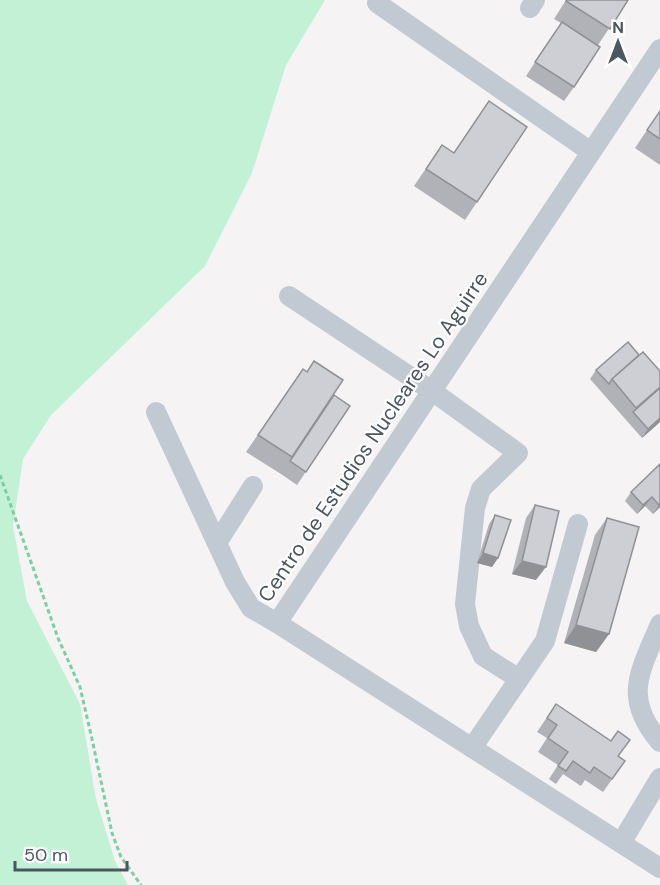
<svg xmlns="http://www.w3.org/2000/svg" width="660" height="885" font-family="'DM Sans',sans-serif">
	<rect width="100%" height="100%" fill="#f5f3f3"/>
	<path fill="#c3f1d5" d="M0,0h325l-39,65 -34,108 -47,93 -154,149 -28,44 -10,67 14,75 53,103 16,95 19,62 13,24h-128z"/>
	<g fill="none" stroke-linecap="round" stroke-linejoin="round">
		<path stroke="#7ad0a6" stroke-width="3" stroke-dasharray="4.5 3" stroke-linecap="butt" d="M0,475l58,163 22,49 12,52 20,94 9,24 20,28"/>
		<g stroke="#c1cad2" stroke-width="20">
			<path d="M379,0l-2,3 214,149"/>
			<path d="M530,8l5,-8"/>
			<path d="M660,49l-383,574 383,245"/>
			<path d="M289,296l143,95 86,62 -37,36 -6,19 -10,96 4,22 14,30 36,23"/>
			<path d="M156,412l79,170 16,26 26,15"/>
			<path d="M217,543l36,-57"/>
			<path d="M660,624c-20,48 -38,73 0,118"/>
			<path d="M472,748l73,-107 33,-117"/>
			<path d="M621,843l39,-65"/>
		</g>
	</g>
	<g fill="#b0b2b7">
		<path d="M566,0h62l-30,45 -24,42 -10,14 -38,-25 35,-53 -7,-4z"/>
		<path d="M489,101l-12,101 -12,18 -51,-34 28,-41 12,8z"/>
		<path d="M660,111v54l-25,-17z"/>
		<path d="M639,355l21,16v51l-18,16 -52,-59 6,-9z"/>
		<path d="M303,369l18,45 29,-8 -53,79 -16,-11 -35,-22z"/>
		<path d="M660,464v43l-7,7 -8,-8 -8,8 -12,-13 6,-9z"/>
		<path d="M535,505l1,75 -24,-6 14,-56z"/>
		<path d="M495,515l3,43 -6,9 -15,-4 12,-39z"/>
		<path d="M607,518l2,116 -13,18 -32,-9 31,-108z"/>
		<path d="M556,704l69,57 -22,31 -18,-12 -4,6 -18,-12 -7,10 -7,-5 9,-14 -20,-13 9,-14 -10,-6z"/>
	</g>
	<g fill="#909195">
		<path d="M660,387v4l-27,21 3,-4z"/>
		<path d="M660,418v4l-18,16 6,-9z"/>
		<path d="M652,497l-7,9 -8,8 6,-9z"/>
		<path d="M660,504v3l-7,7z"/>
		<path d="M483,553l15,5 -6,9 -15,-4z"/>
		<path d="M522,561l24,6 -10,13 -24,-6z"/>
		<path d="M576,625l33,9 -13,18 -32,-9z"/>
	</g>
	<g fill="#cdcfd5" stroke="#909195" stroke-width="1.5">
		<path d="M567,0h61l-18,29 -44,-28z"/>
		<path d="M562,22l38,25 -26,40 -39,-25z"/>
		<path d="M489,101l38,26 -50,75 -51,-33 16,-24 12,8z"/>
		<path d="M660,111v28l-13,-9z"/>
		<path d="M628,342l11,13 -27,24 -3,5 -13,-14z"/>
		<path d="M643,352l17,19v16l-24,21 -24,-29z"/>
		<path d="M314,361l29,19 -51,77 -34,-22 45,-66 4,3z"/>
		<path d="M660,388v30l-12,11 -15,-17z"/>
		<path d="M334,395l16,11 -44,66 -16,-11z"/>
		<path d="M660,464v40l-1,1 -7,-8 -9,8 -12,-13z"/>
		<path d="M535,505l24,6 -13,56 -24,-6z"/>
		<path d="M495,515l16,5 -13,38 -15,-5z"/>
		<path d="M607,518l32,9 -30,107 -33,-9z"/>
		<path d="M556,704l55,37 7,-10 12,9 -12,16 7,5 -13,18 -18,-12 -4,6 -17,-12 -7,10 -8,-5 10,-14 -20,-14 9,-13 -10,-7z"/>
	</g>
	<g text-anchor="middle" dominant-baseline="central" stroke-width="4.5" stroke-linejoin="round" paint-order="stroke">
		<g font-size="21" fill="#4a5661" stroke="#fff">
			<text transform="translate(373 437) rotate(-56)">Centro de Estudios Nucleares Lo Aguirre</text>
		</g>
	</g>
	<g transform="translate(618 42)" stroke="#ffffff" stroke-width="4.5" paint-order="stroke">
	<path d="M0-4.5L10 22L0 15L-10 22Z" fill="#4a5661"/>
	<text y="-9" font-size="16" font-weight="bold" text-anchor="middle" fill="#4a5661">N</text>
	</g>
	<path d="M15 861v9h112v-9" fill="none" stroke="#4a5661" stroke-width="3"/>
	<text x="24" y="861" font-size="18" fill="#4a5661" stroke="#ffffff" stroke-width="4.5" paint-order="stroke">50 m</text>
</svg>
